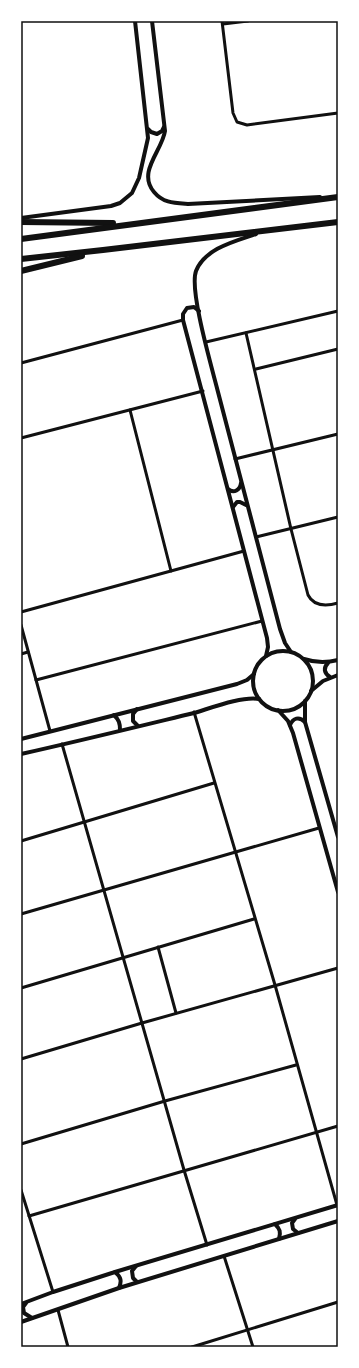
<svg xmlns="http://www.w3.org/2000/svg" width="359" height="1368" font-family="Bitter,serif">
	<rect width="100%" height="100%" fill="#fff"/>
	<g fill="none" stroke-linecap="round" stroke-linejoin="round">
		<g stroke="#111" stroke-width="3">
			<path d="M222,21l11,92 4,9 10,3 91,-12"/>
			<path d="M223,24l25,-3"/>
			<path d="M246,333l45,196 17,66c6,12 19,11 30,8"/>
			<path d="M206,342l132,-31"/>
			<path d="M21,363l162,-43"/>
			<path d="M256,369l82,-20"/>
			<path d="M130,410l41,161"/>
			<path d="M21,438l182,-47"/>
			<path d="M235,459l103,-25"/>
			<path d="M256,537l82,-20"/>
			<path d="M21,612l223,-61"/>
			<path d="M21,625l29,106"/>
			<path d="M21,654l7,-2"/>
			<path d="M36,680l226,-59"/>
			<path d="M194,712l81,273 62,220"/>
			<path d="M62,744l122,426 23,75"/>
			<path d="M21,841l193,-58"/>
			<path d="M21,914l298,-86"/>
			<path d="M158,947l18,66"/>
			<path d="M21,988l233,-69"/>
			<path d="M21,1059l121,-36 196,-55"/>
			<path d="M21,1144l144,-43 131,-36"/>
			<path d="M21,1190l32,102"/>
			<path d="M29,1216l309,-90"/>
			<path d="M224,1256l29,91"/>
			<path d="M58,1310l10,37"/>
			<path d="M192,1347l146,-45"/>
		</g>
		<g stroke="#111" stroke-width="4">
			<path d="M152,21l13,110c-3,20 -28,41 -11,61 9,11 20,11 34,12l132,-7"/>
			<path d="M148,129l3,3 6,2 5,-3 2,-4"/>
			<path d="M21,218l90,-12 9,-3 12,-10 7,-15 9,-40 -13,-117"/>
			<path d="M256,234c-20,7 -51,14 -60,37 -7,19 16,97 22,121 20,79 41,158 62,237l5,14 6,9"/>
			<path d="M199,311l-5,-4 -7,1 -4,6v6l84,318 1,9 -2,9"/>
			<path d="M228,489c6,5 12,1 13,-6"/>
			<path d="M233,507l4,-5h3l6,3"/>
			<circle cx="283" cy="681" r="30"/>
			<path d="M304,659c12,4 22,4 34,1"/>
			<path d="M328,663c-5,5 -4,10 2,14"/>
			<path d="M311,691l12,-10 15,-6"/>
			<path d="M305,701v21l33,115"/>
			<path d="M137,709l-4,5v7l5,5"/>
			<path d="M278,710l10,11 5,12 45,159"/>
			<path d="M114,715c5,5 6,8 6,15"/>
			<path d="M290,725c3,-7 9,-9 15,-3"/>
			<path d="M21,739l216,-55 10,-4 7,-6"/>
			<path d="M21,754c58,-13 115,-27 173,-41 17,-5 48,-17 65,-14"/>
			<path d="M295,1219l-3,4 1,6 5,4"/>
			<path d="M275,1224c5,5 6,8 4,15"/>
			<path d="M136,1266l-4,5 1,7 4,4"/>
			<path d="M115,1272c6,5 7,9 4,16"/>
			<path d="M26,1303l-3,4 1,6 8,5"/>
			<path d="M21,1304l32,-12 62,-20 223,-67"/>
			<path d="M21,1322l98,-34 219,-67"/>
		</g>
		<g stroke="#111" stroke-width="6">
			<path d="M21,222l92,1"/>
			<path d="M21,239l317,-42"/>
			<path d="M21,259l82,-9 235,-28"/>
			<path d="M21,271l61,-15"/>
		</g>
	</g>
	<rect width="359" height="1368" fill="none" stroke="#ffffff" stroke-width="44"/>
	<rect x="22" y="22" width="315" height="1324" fill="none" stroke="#111" stroke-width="1.5"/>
</svg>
